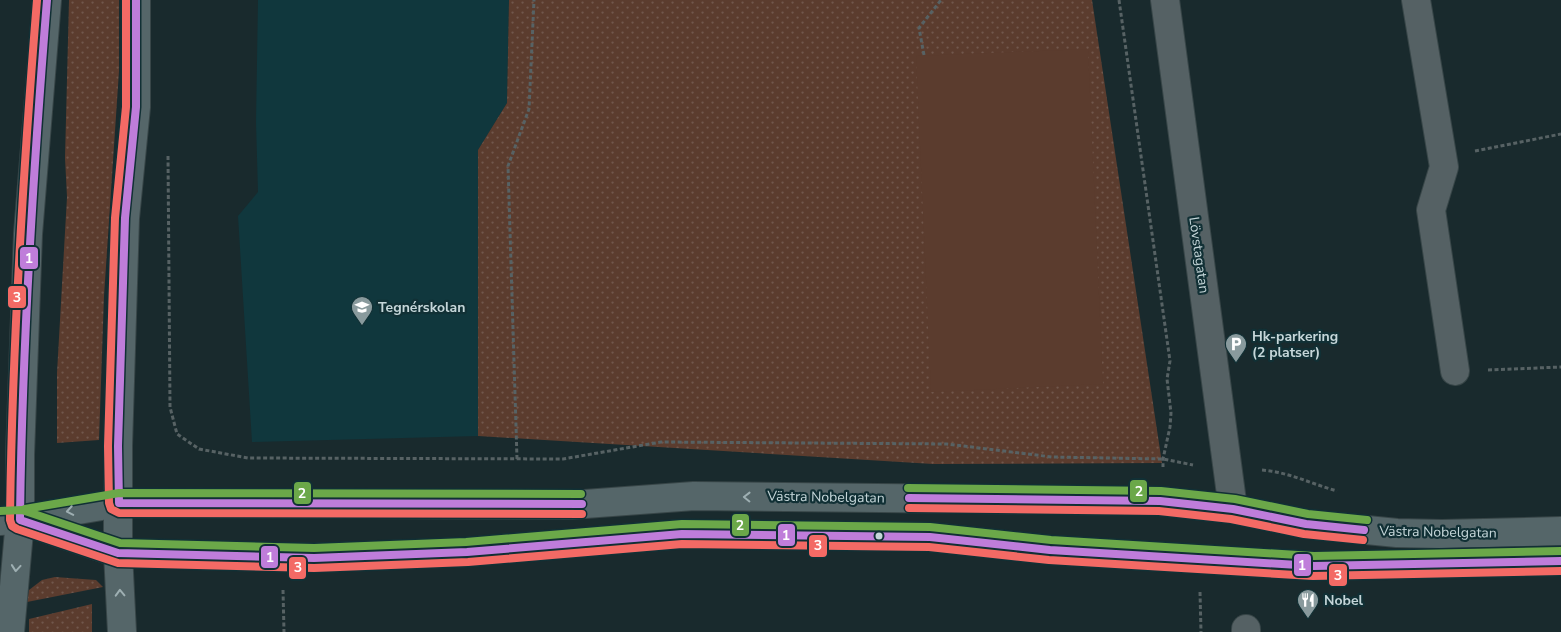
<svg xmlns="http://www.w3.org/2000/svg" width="1561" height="632" font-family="'Nunito Sans',sans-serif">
	<defs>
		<pattern id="grass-dots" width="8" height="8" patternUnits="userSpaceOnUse" patternTransform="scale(1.25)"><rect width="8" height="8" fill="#5b3c2e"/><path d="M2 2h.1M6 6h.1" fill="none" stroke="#71574c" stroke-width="1.8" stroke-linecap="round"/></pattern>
	</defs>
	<rect width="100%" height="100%" fill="#192a2d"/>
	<path fill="#10373d" d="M258,0h251l-2,103 -29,47v286l-226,6 -14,-226 20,-24 -2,-70z"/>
	<g fill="url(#grass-dots)">
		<path d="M69,0h50v71l-15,225 -5,144 -42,3v-70l10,-176 -2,-39z"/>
		<path d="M509,0h583l70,463 -229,1 -455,-28v-286l29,-47z"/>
		<path d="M55,577l41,3 7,7 -76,15 2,-12 13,-10z"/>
		<path d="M92,604v28h-63v-13z"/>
	</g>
	<path fill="#5b3c2e" d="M1088,49l15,335 -172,8 -15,-336z"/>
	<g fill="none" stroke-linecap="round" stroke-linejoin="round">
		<g stroke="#384648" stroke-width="30">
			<g id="minor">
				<path d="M1165,0l68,509"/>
				<path d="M1416,0l28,167 -13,43 24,161"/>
				<path d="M1246,629v3"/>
			</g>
		</g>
		<g stroke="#384648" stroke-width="30">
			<g id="major">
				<path d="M0,521l20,-1 99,-17 452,2 123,-9 466,5 73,8 73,15 91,9 45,1 119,-3"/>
				<path d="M24,521l94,32 196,5 153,-6 215,-18 248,3 120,13 264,16 247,-5"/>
				<path d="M10,632l10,-112v-65l8,-221 19,-234"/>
				<path d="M122,632l-4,-79v-107l7,-228 11,-111v-107"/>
			</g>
		</g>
		<g stroke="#576264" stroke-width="3" stroke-dasharray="4 2.5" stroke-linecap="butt">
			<path d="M1119,0l51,361 -3,18 4,34 -1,14 -7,32v8"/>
			<path d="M924,55l-5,-27 22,-28"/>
			<path d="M1475,151l86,-17"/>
			<path d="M168,156l2,251 7,27 22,15 49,9 315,1 98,-17 286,2 105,13 111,2 30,6"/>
			<path d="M1488,370l73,-3"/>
			<path d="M517,459l-9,-293 21,-57 5,-109"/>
			<path d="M1262,470c26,2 50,14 75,21"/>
			<path d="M283,590l1,42"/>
			<path d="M1200,592l1,40"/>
		</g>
		<use href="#minor" stroke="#556164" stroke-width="28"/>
		<use href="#major" stroke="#556669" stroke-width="28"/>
		<g stroke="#113035" stroke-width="11">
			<g id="bus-1">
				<path d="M47,0c-14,173 -25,346 -27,520l98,33 196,5 153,-6 215,-18 248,3 120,13 264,16 247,-5"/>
				<path d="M136,0v107l-11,111 -7,228 1,57 463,1"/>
				<path d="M909,498l251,3 73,8 73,15 58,6"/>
			</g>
		</g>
		<g stroke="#113035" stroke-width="11">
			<g id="bus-2">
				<path d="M37,0c-14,173 -25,346 -27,520l2,6 5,3 101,34 196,5 154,-6 214,-18 247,3 120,13 264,16 248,-5"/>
				<path d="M126,0v107l-11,111 -7,228 1,57 2,6 8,4 463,1"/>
				<path d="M909,508l250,3 72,8 73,15 59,6"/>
			</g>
		</g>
		<g stroke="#113035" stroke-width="11">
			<g id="bus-3">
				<path d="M908,488l253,3 74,8 73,15 59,6"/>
				<path d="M25,509l94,-16 462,1"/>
				<path d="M0,511l22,-1 98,33 194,5 152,-6 216,-18 248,3 121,13 263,16 247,-5"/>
			</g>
		</g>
		<use href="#bus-1" stroke="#bf7dda" stroke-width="8"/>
		<use href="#bus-2" stroke="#f36a65" stroke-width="8"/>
		<use href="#bus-3" stroke="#6ba849" stroke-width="8"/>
	</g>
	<defs><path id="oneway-chevron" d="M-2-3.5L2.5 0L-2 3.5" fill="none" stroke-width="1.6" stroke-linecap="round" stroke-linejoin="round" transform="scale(1.25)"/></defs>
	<g stroke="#9eafb2">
		<use href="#oneway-chevron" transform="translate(747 497) rotate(-179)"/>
		<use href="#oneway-chevron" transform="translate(70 511) rotate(170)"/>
		<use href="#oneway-chevron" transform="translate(16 568) rotate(95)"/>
		<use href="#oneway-chevron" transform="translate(120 593) rotate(-92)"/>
	</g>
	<defs>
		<g id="school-pin" transform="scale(1.125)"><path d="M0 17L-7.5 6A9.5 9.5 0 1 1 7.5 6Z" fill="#899a9d" stroke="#113035"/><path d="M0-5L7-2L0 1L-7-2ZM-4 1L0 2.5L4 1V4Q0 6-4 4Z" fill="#fff"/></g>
		<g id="parking-pin" transform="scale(1.125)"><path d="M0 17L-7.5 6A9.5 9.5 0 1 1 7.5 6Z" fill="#899a9d" stroke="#113035"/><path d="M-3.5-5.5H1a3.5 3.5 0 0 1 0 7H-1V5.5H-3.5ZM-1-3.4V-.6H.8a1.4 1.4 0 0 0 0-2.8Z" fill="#fff"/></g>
		<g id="restaurant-pin" transform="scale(1.125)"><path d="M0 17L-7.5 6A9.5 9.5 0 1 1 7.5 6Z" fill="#899a9d" stroke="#113035"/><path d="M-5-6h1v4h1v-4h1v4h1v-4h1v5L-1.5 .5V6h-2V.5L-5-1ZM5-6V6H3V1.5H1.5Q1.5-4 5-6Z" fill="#fff"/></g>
	</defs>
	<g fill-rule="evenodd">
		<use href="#school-pin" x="362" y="307"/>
		<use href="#parking-pin" x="1236" y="344"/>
		<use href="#restaurant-pin" x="1308" y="600"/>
	</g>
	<circle fill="#c5d6d9" stroke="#113035" stroke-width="2" cx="879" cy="536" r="4.5"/>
	<g text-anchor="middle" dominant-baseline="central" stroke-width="4.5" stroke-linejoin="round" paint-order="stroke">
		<g font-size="14" fill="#c5d6d9" stroke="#113035">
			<text transform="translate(1199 255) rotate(82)">Lövstagatan</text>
			<text transform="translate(826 497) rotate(1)">Västra Nobelgatan</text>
			<text transform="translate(1438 532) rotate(1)">Västra Nobelgatan</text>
		</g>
		<g font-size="14" font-weight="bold" fill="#c5d6d9" stroke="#113035" text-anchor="start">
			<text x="378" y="307">Tegnérskolan</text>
			<text x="1252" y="336">Hk-parkering<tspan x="1252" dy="16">(2 platser)</tspan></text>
			<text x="1324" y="600">Nobel</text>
		</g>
	</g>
	<g stroke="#113035" stroke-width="2">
		<rect x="19" y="246" width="20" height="24" rx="5" fill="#bf7dda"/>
		<rect x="7" y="285" width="20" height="24" rx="5" fill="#f36a65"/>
		<rect x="1129" y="479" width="19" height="24" rx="5" fill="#6ba849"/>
		<rect x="293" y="481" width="19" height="24" rx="5" fill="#6ba849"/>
		<rect x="731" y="513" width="19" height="24" rx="5" fill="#6ba849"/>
		<rect x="777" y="523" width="19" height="24" rx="5" fill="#bf7dda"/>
		<rect x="808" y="534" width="20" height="24" rx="5" fill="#f36a65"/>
		<rect x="260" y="545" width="19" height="24" rx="5" fill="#bf7dda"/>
		<rect x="1293" y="553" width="19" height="24" rx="5" fill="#bf7dda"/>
		<rect x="288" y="556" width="19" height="24" rx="5" fill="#f36a65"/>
		<rect x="1328" y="563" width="20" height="24" rx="5" fill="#f36a65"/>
	</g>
	<g font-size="14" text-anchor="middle" font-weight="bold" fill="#fff">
		<text x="29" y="263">1</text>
		<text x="17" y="302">3</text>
		<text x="1139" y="496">2</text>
		<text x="302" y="498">2</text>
		<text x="740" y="530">2</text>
		<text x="786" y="540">1</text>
		<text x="818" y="550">3</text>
		<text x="270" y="562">1</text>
		<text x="1302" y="570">1</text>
		<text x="298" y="572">3</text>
		<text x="1338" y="580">3</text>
	</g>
</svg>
